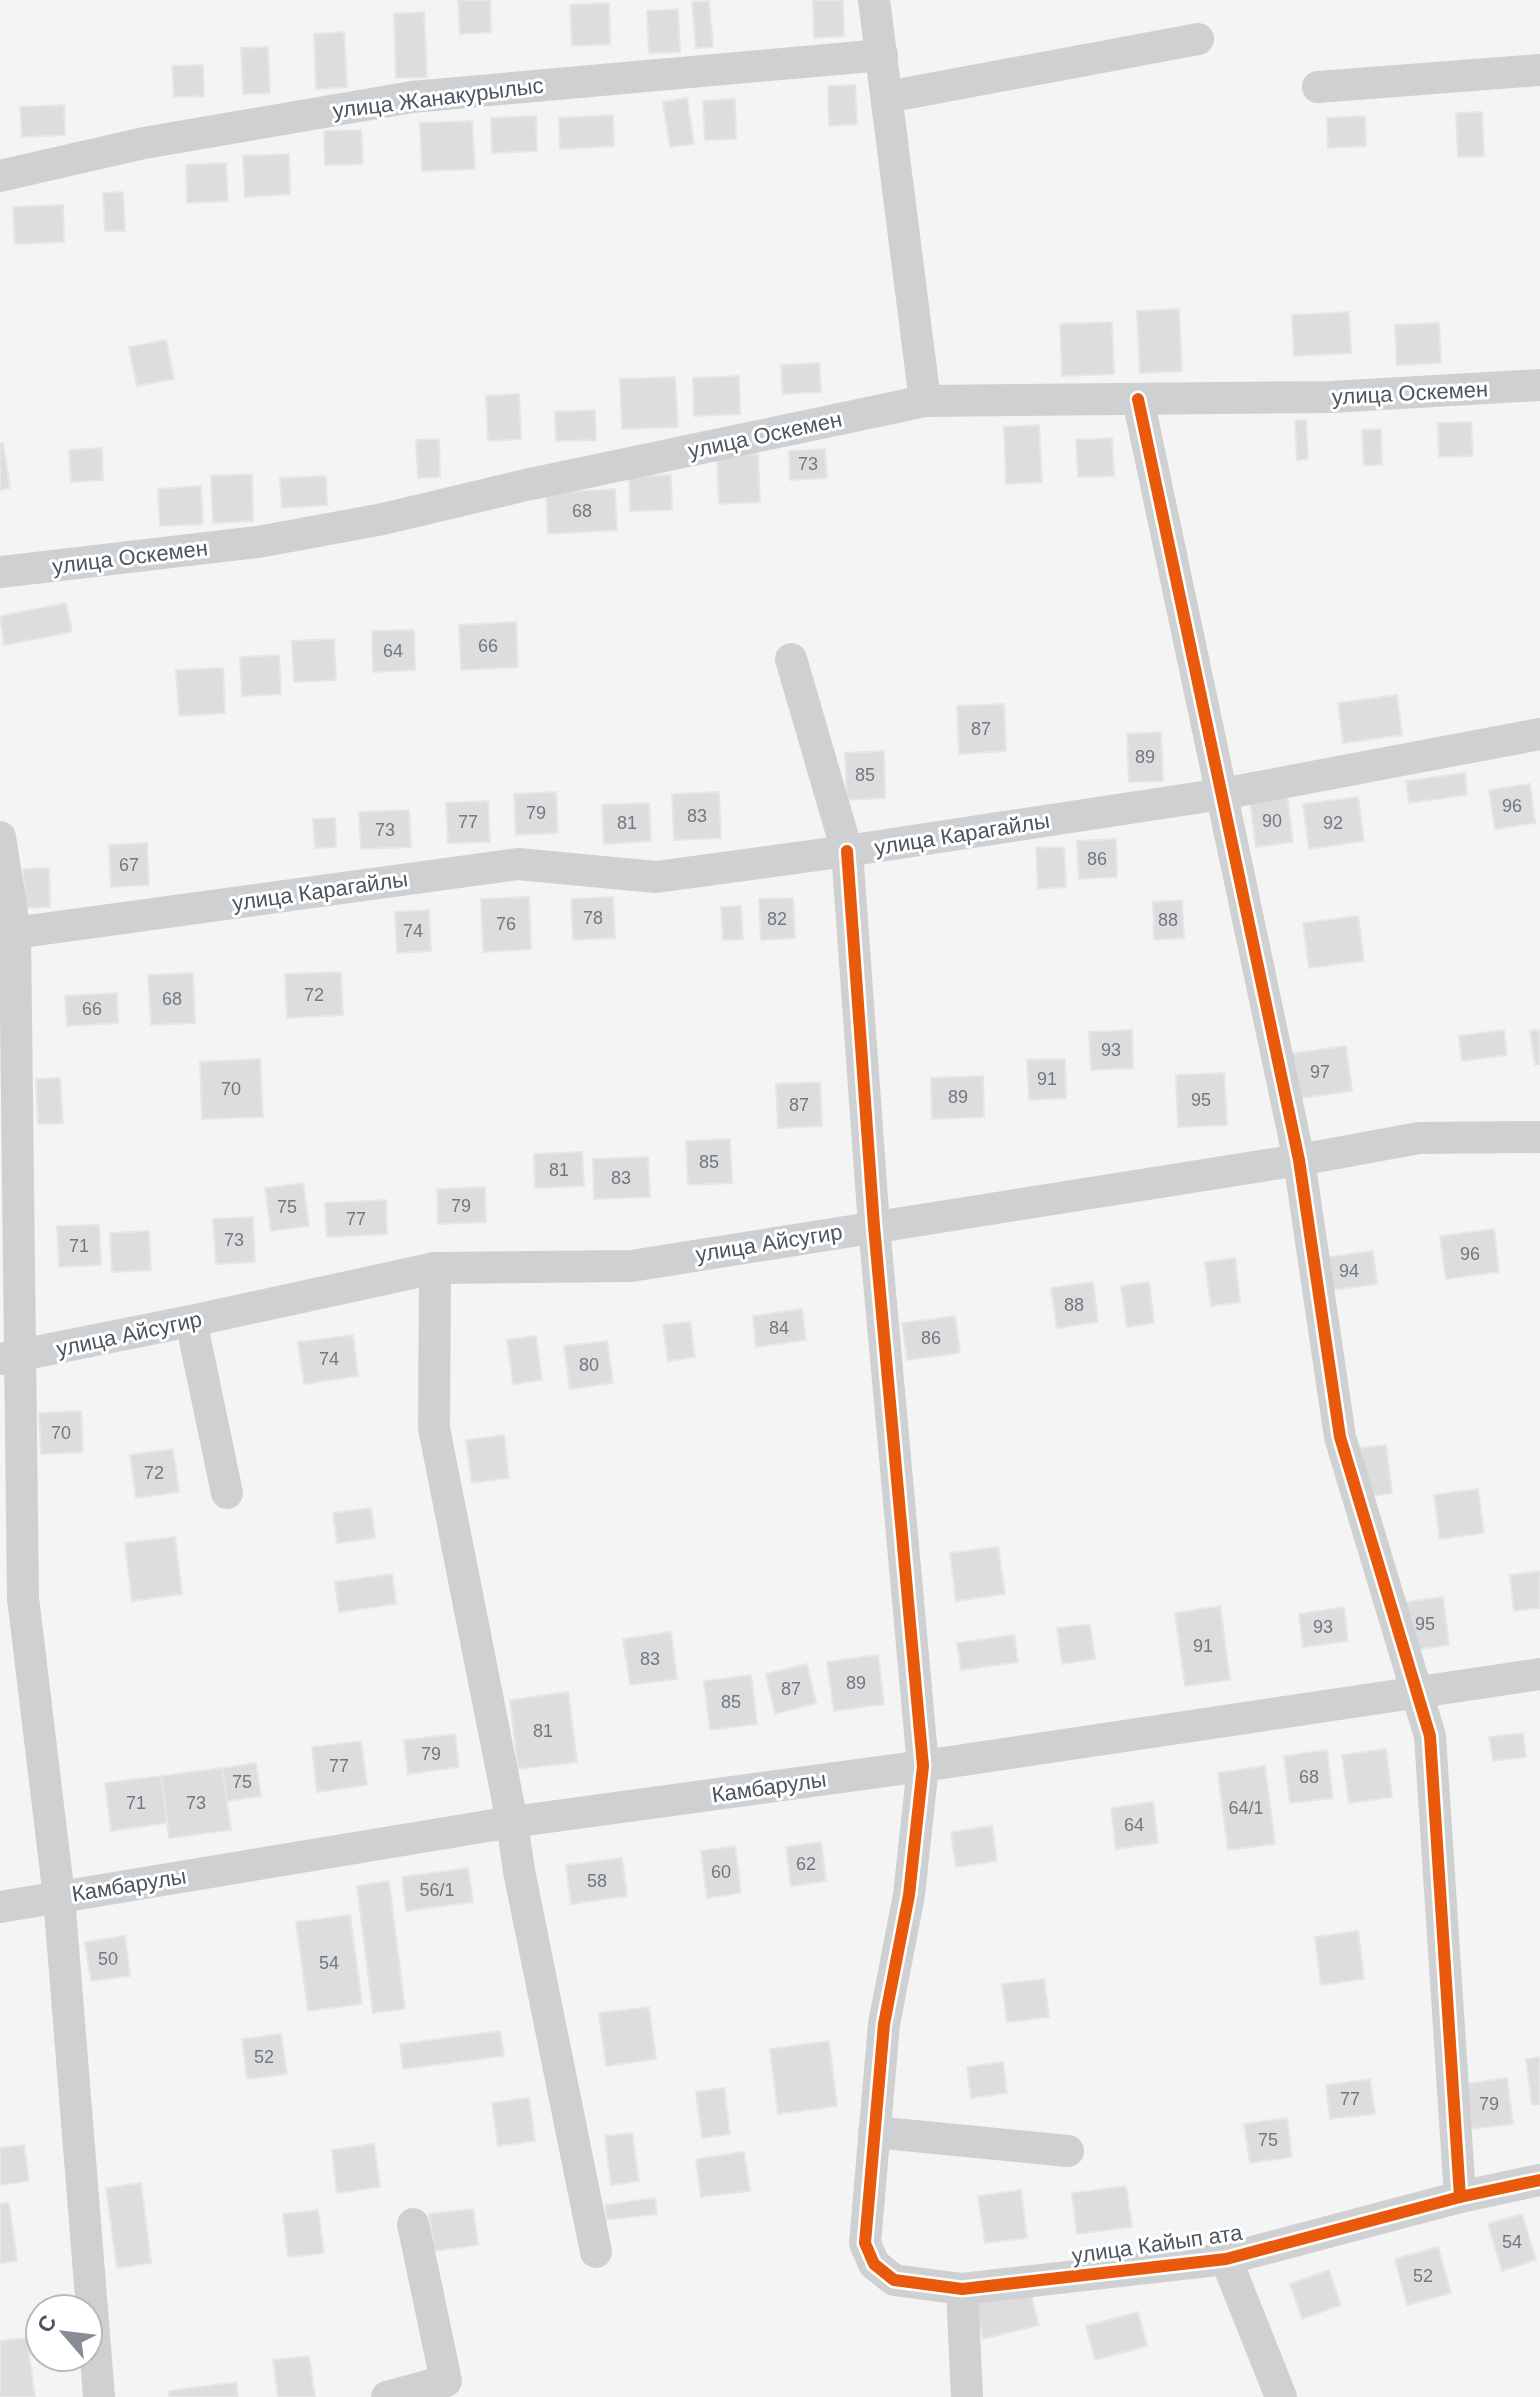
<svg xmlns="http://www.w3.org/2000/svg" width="1540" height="2397" font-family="Arial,sans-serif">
	<rect width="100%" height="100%" fill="#f4f4f4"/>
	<g fill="#ddddde" stroke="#e5e6e7" stroke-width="2">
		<path d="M458,0h32l1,32 -31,2z"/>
		<path d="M813,0h30l1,36 -30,2z"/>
		<path d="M709,1l4,46 -17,1 -4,-46z"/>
		<path d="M609,3l1,41 -38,2 -2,-41z"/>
		<path d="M678,9l2,43 -31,1 -2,-42z"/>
		<path d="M424,12l3,65 -31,1 -2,-64z"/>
		<path d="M344,32l3,55 -31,2 -2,-55z"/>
		<path d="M268,47l2,46 -27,1 -2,-46z"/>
		<path d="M203,65l1,31 -30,1 -2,-31z"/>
		<path d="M855,85l2,39 -28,2 -1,-40z"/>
		<path d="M687,98l7,46 -24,3 -7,-45z"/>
		<path d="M735,99l1,40 -31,1 -2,-39z"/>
		<path d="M64,105l1,30 -43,2 -2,-30z"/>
		<path d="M1482,112l2,44 -26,1 -2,-44z"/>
		<path d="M613,115l1,31 -54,3 -1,-31z"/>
		<path d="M536,116l1,35 -45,2 -1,-35z"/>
		<path d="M1365,116l1,30 -38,2 -1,-30z"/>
		<path d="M472,121l3,48 -53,2 -2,-48z"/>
		<path d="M361,130l2,34 -38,1 -1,-34z"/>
		<path d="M289,154l1,40 -45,3 -2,-41z"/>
		<path d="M226,163l2,38 -41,2 -1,-38z"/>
		<path d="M123,192l2,39h-20l-2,-38z"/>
		<path d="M63,205l1,37 -49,2 -2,-37z"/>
		<path d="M1179,309l3,62 -42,2 -3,-62z"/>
		<path d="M1349,312l2,41 -57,3 -2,-41z"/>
		<path d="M1112,322l2,52 -52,2 -2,-52z"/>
		<path d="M1439,323l2,40 -44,2 -2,-40z"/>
		<path d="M166,340l8,39 -37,7 -8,-39z"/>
		<path d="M819,363l2,29 -38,2 -2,-29z"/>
		<path d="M739,376l1,38 -46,2 -1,-38z"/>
		<path d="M675,377l3,50 -56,2 -2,-50z"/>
		<path d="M519,394l2,45 -33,2 -2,-45z"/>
		<path d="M595,410l1,30 -40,1 -1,-29z"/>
		<path d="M1306,420l2,39 -11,1 -2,-39z"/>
		<path d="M1471,422l2,34 -34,1 -1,-34z"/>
		<path d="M1039,425l3,57 -36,2 -2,-57z"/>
		<path d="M1381,429l1,36h-18l-2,-35z"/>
		<path d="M1112,438l2,38 -36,1 -2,-37z"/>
		<path d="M439,439l1,38 -22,1 -2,-38z"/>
		<path d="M3,443l7,45 -10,2v-46z"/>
		<path d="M102,448l1,32 -32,2 -2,-32z"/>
		<path d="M825,449l2,29 -37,2 -1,-29z"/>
		<path d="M758,454l2,48 -41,2 -2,-48z"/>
		<path d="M252,474l1,47 -40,2 -2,-47z"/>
		<path d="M671,475l1,35 -42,1 -1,-34z"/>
		<path d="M326,476l1,29 -45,3 -2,-30z"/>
		<path d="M201,486l2,38 -43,2 -2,-37z"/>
		<path d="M615,489l2,41 -69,4 -2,-41z"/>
		<path d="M66,603l6,29 -68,13 -4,-29z"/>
		<path d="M516,622l2,45 -57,3 -2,-45z"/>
		<path d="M414,630l1,40 -42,2 -1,-41z"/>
		<path d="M334,639l2,41 -42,2 -2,-41z"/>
		<path d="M279,655l2,39 -39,2 -2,-39z"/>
		<path d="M223,668l2,45 -46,3 -3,-46z"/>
		<path d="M1397,695l5,40 -59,8 -5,-40z"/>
		<path d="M1004,704l2,47 -47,3 -2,-48z"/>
		<path d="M1161,732l2,49 -34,1 -2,-48z"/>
		<path d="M884,751l1,47 -38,2 -2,-47z"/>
		<path d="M1465,773l2,22 -58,8 -3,-22z"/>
		<path d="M1530,784l5,39 -40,6 -6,-39z"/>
		<path d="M556,792l2,41 -42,2 -2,-41z"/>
		<path d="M719,792l2,46 -47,2 -2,-46z"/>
		<path d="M1287,795l6,47 -37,5 -6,-47z"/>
		<path d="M1358,797l6,44 -55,8 -6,-45z"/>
		<path d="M488,801l2,41 -42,1 -2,-40z"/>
		<path d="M649,803l2,38 -47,3 -2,-39z"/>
		<path d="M409,810l2,37 -50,2 -2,-37z"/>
		<path d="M335,818l1,29 -21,1 -2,-29z"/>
		<path d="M1116,839l1,38 -38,2 -2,-38z"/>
		<path d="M147,843l2,42 -38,2 -2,-42z"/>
		<path d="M1064,847l2,40 -28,2 -2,-41z"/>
		<path d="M49,868l1,39 -25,1 -2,-39z"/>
		<path d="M529,897l2,52 -48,3 -2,-53z"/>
		<path d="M613,897l2,41 -42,2 -2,-41z"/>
		<path d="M793,898l2,40 -34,2 -2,-41z"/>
		<path d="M1182,900l2,38 -30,2 -1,-38z"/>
		<path d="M741,906l2,33 -20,1 -2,-33z"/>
		<path d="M429,910l2,41 -34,2 -2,-41z"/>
		<path d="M1358,916l6,45 -55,7 -6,-45z"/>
		<path d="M341,972l2,43 -56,3 -2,-44z"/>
		<path d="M193,973l2,50 -44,2 -3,-50z"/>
		<path d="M117,993l1,30 -51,3 -2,-30z"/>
		<path d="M1132,1030l1,38 -42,2 -2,-38z"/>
		<path d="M1504,1030l3,25 -45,6 -3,-25z"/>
		<path d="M1540,1030v34l-5,1 -5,-34z"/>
		<path d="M1346,1046l6,45 -57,8 -6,-45z"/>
		<path d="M260,1059l3,58 -61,2 -2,-57z"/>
		<path d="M1065,1059l1,39 -37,2 -2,-40z"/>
		<path d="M1224,1073l3,52 -49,2 -2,-52z"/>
		<path d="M983,1076l1,41 -52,2 -1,-41z"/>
		<path d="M60,1078l3,45 -25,1 -2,-45z"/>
		<path d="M820,1082l2,44 -44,2 -2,-44z"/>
		<path d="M730,1139l2,44 -44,2 -2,-44z"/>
		<path d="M582,1152l2,34 -49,2 -1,-34z"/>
		<path d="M648,1157l2,40 -56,2 -1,-40z"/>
		<path d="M303,1183l6,43 -38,5 -6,-43z"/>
		<path d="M485,1187l1,35 -48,2 -1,-35z"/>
		<path d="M386,1200l1,34 -60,3 -2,-34z"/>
		<path d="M253,1217l2,45 -39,2 -3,-45z"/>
		<path d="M99,1225l2,40 -42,2 -2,-41z"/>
		<path d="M1494,1229l5,43 -53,7 -6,-43z"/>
		<path d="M149,1231l2,39 -39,2 -2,-39z"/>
		<path d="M1373,1251l4,33 -52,7 -4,-33z"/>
		<path d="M1235,1258l5,44 -29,4 -6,-44z"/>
		<path d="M1093,1282l5,40 -41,6 -6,-40z"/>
		<path d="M1149,1282l5,41 -27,4 -6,-41z"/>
		<path d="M802,1309l4,31 -50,7 -3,-31z"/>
		<path d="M955,1316l5,37 -53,7 -5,-37z"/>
		<path d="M690,1322l5,35 -27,4 -5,-36z"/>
		<path d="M353,1335l5,41 -54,8 -6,-42z"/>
		<path d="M536,1336l6,44 -29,4 -6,-44z"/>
		<path d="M607,1341l6,42 -43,6 -6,-43z"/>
		<path d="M81,1411l2,41 -42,2 -2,-41z"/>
		<path d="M504,1435l5,43 -37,5 -6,-43z"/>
		<path d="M1386,1445l6,48 -27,4 -7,-49z"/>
		<path d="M173,1449l6,43 -43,6 -6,-43z"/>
		<path d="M1478,1489l6,44 -44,6 -6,-44z"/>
		<path d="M371,1508l4,30 -38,5 -4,-30z"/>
		<path d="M175,1537l7,57 -50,7 -7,-58z"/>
		<path d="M998,1547l7,47 -49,7 -6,-48z"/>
		<path d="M1540,1571v37l-26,3 -4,-36z"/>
		<path d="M392,1574l4,30 -57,8 -4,-30z"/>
		<path d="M1443,1597l6,48 -42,6 -7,-48z"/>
		<path d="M1220,1606l10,74 -45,6 -10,-73z"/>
		<path d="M1344,1607l4,34 -45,6 -4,-33z"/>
		<path d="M1090,1624l5,35 -33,5 -5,-36z"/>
		<path d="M671,1632l6,47 -47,6 -7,-46z"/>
		<path d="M1014,1635l4,27 -57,8 -4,-27z"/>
		<path d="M878,1655l6,49 -50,7 -7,-49z"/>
		<path d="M807,1664l9,39 -41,11 -9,-40z"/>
		<path d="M751,1675l6,49 -47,6 -6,-49z"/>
		<path d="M568,1692l9,70 -59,7 -8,-69z"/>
		<path d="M1523,1733l3,24 -33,4 -4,-24z"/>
		<path d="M455,1734l4,33 -51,7 -4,-34z"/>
		<path d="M361,1741l6,44 -50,7 -5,-45z"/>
		<path d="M1386,1749l6,48 -43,6 -7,-48z"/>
		<path d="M1327,1750l6,48 -43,5 -6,-47z"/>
		<path d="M256,1763l5,33 -34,5 -5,-33z"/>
		<path d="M1265,1766l10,78 -47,6 -10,-77z"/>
		<path d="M222,1768l9,62 -62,8 -8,-62z"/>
		<path d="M161,1776l6,47 -56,8 -6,-48z"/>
		<path d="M1153,1802l5,41 -42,6 -5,-41z"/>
		<path d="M992,1826l5,35 -41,6 -5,-35z"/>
		<path d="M821,1842l5,39 -35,5 -5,-39z"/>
		<path d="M735,1846l6,47 -34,5 -6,-47z"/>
		<path d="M622,1858l5,38 -56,8 -5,-39z"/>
		<path d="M468,1868l5,34 -67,9 -4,-34z"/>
		<path d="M389,1881l16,128 -32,4 -16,-127z"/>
		<path d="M350,1915l12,89 -54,7 -12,-89z"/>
		<path d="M1358,1931l6,48 -43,6 -6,-48z"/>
		<path d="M125,1936l5,40 -39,5 -6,-39z"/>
		<path d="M1044,1979l5,38 -42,5 -5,-38z"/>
		<path d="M649,2007l7,52 -50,7 -7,-53z"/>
		<path d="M500,2031l4,25 -101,13 -3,-25z"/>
		<path d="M281,2034l6,40 -40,5 -5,-40z"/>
		<path d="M829,2041l8,65 -59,8 -8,-65z"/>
		<path d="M1540,2057v47l-8,1 -6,-46z"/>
		<path d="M1003,2062l4,31 -36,5 -4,-31z"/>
		<path d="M1507,2078l6,46 -42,5 -6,-45z"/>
		<path d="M1370,2079l5,35 -45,5 -4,-34z"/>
		<path d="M724,2088l6,46 -28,4 -6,-46z"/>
		<path d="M529,2098l6,43 -37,5 -6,-43z"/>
		<path d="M1287,2118l5,39 -42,6 -6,-39z"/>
		<path d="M632,2133l7,48 -28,4 -6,-49z"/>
		<path d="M374,2144l6,43 -43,6 -5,-43z"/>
		<path d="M24,2145l5,36 -29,4v-37z"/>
		<path d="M744,2152l6,39 -49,6 -5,-38z"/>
		<path d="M141,2183l10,80 -34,5 -11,-80z"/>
		<path d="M1126,2186l6,41 -55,7 -5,-41z"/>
		<path d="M1021,2190l6,48 -42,5 -7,-47z"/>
		<path d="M655,2198l2,16 -50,6 -2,-15z"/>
		<path d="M9,2203l8,58 -17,2v-59z"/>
		<path d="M473,2209l5,36 -44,6 -5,-37z"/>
		<path d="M318,2210l6,43 -36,4 -5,-43z"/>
		<path d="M1522,2214l14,46 -34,11 -14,-47z"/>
		<path d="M1438,2247l13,46 -44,12 -12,-46z"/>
		<path d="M1329,2270l12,35 -39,14 -12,-35z"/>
		<path d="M1029,2287l10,38 -56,14 -9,-38z"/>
		<path d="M1138,2312l9,34 -52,14 -9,-34z"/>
		<path d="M27,2338l8,59h-35v-56z"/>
		<path d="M309,2356l6,41h-37l-5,-37z"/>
		<path d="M236,2382l2,15h-69v-6z"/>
	</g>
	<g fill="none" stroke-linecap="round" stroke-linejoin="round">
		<g stroke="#ced0d2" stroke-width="32">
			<path d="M874,0l51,401"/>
			<path d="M1318,87l222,-17"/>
			<path d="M887,97l311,-58"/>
			<path d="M0,176l144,-33 268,-46 470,-42"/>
			<path d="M1138,399l161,761 41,277 90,299 30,461"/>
			<path d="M0,572l258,-30 125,-23 143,-34 399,-84 406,-4 209,-12"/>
			<path d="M791,659l56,192 27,375 49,540 -14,129 -25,129 -19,219 9,21 20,16 68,9 264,-30 234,-62 80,-17"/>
			<path d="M0,837l15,95 8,666 36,299 40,500"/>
			<path d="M0,935l518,-71 138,13 191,-26 375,-57 318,-60"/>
			<path d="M435,1268l-1,160 78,394 7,49 77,381"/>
			<path d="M191,1321l36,172"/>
			<path d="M0,1359l191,-38 244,-53 196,-2 668,-106 120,-22 121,-1"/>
			<path d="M0,1907l512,-85 411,-56 617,-92"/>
			<path d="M874,2132l194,19"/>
			<path d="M1226,2259l55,138"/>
			<path d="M962,2289l5,108"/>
			<path d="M387,2397l59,-16 -33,-157"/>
		</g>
		<g stroke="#fff" stroke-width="17">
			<g id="cycleway">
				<path d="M1138,399l161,761 41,277 90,299 30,461"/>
				<path d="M847,851l27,375 49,540 -14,129 -25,129 -19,219 9,21 20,16 68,9 264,-30 234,-62 80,-17"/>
			</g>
		</g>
		<use href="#cycleway" stroke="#e8590c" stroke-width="12"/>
	</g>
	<g text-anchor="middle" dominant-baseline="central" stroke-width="6" stroke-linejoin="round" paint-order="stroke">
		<g font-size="18" fill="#707881">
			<text x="808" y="464">73</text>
			<text x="582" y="511">68</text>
			<text x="488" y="646">66</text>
			<text x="393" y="651">64</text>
			<text x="981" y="729">87</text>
			<text x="1145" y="757">89</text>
			<text x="865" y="775">85</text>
			<text x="1512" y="806">96</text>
			<text x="536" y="813">79</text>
			<text x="697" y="816">83</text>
			<text x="1272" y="821">90</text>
			<text x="468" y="822">77</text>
			<text x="627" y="823">81</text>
			<text x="1333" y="823">92</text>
			<text x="385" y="830">73</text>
			<text x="1097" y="859">86</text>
			<text x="129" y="865">67</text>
			<text x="593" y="918">78</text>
			<text x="777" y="919">82</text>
			<text x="1168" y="920">88</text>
			<text x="506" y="924">76</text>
			<text x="413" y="931">74</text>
			<text x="314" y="995">72</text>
			<text x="172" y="999">68</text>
			<text x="92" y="1009">66</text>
			<text x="1111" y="1050">93</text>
			<text x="1320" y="1072">97</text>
			<text x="1047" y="1079">91</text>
			<text x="231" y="1089">70</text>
			<text x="958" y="1097">89</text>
			<text x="1201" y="1100">95</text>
			<text x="799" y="1105">87</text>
			<text x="709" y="1162">85</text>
			<text x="559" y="1170">81</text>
			<text x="621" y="1178">83</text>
			<text x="461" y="1206">79</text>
			<text x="287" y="1207">75</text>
			<text x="356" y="1219">77</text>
			<text x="234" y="1240">73</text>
			<text x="79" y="1246">71</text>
			<text x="1470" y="1254">96</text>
			<text x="1349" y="1271">94</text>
			<text x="1074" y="1305">88</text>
			<text x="779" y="1328">84</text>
			<text x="931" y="1338">86</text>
			<text x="329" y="1359">74</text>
			<text x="589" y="1365">80</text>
			<text x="61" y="1433">70</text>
			<text x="154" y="1473">72</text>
			<text x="1425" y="1624">95</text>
			<text x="1323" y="1627">93</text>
			<text x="1203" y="1646">91</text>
			<text x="650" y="1659">83</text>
			<text x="856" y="1683">89</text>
			<text x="791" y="1689">87</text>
			<text x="731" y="1702">85</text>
			<text x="543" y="1731">81</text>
			<text x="431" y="1754">79</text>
			<text x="339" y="1766">77</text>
			<text x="1309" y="1777">68</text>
			<text x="242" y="1782">75</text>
			<text x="136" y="1803">71</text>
			<text x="196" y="1803">73</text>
			<text x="1246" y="1808">64/1</text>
			<text x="1134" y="1825">64</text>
			<text x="806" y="1864">62</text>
			<text x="721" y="1872">60</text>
			<text x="597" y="1881">58</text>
			<text x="437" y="1890">56/1</text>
			<text x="108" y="1959">50</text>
			<text x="329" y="1963">54</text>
			<text x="264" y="2057">52</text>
			<text x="1350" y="2099">77</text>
			<text x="1489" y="2104">79</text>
			<text x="1268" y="2140">75</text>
			<text x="1512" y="2242">54</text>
			<text x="1423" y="2276">52</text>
		</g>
		<g font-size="22" fill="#4a5661" stroke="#fff">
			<text transform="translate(438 98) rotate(-7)">улица Жанакурылыс</text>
			<text transform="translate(1410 393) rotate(-3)">улица Оскемен</text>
			<text transform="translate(765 435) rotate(-12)">улица Оскемен</text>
			<text transform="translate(130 557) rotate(-7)">улица Оскемен</text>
			<text transform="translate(962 834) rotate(-9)">улица Карагайлы</text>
			<text transform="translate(320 891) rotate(-8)">улица Карагайлы</text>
			<text transform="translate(769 1243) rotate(-9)">улица Айсугир</text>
			<text transform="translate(129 1334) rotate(-12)">улица Айсугир</text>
			<text transform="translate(769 1787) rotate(-8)">Камбарулы</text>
			<text transform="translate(129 1885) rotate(-9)">Камбарулы</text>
			<text transform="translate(1157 2244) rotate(-8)">улица Кайып ата</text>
		</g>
	</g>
	<g transform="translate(64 2333) rotate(298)"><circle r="38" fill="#ffffff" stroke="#b7bbc0" stroke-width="2"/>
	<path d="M0-6L14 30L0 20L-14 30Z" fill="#868d94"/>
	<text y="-12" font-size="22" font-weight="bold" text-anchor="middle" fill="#4a5661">С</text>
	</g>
</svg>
